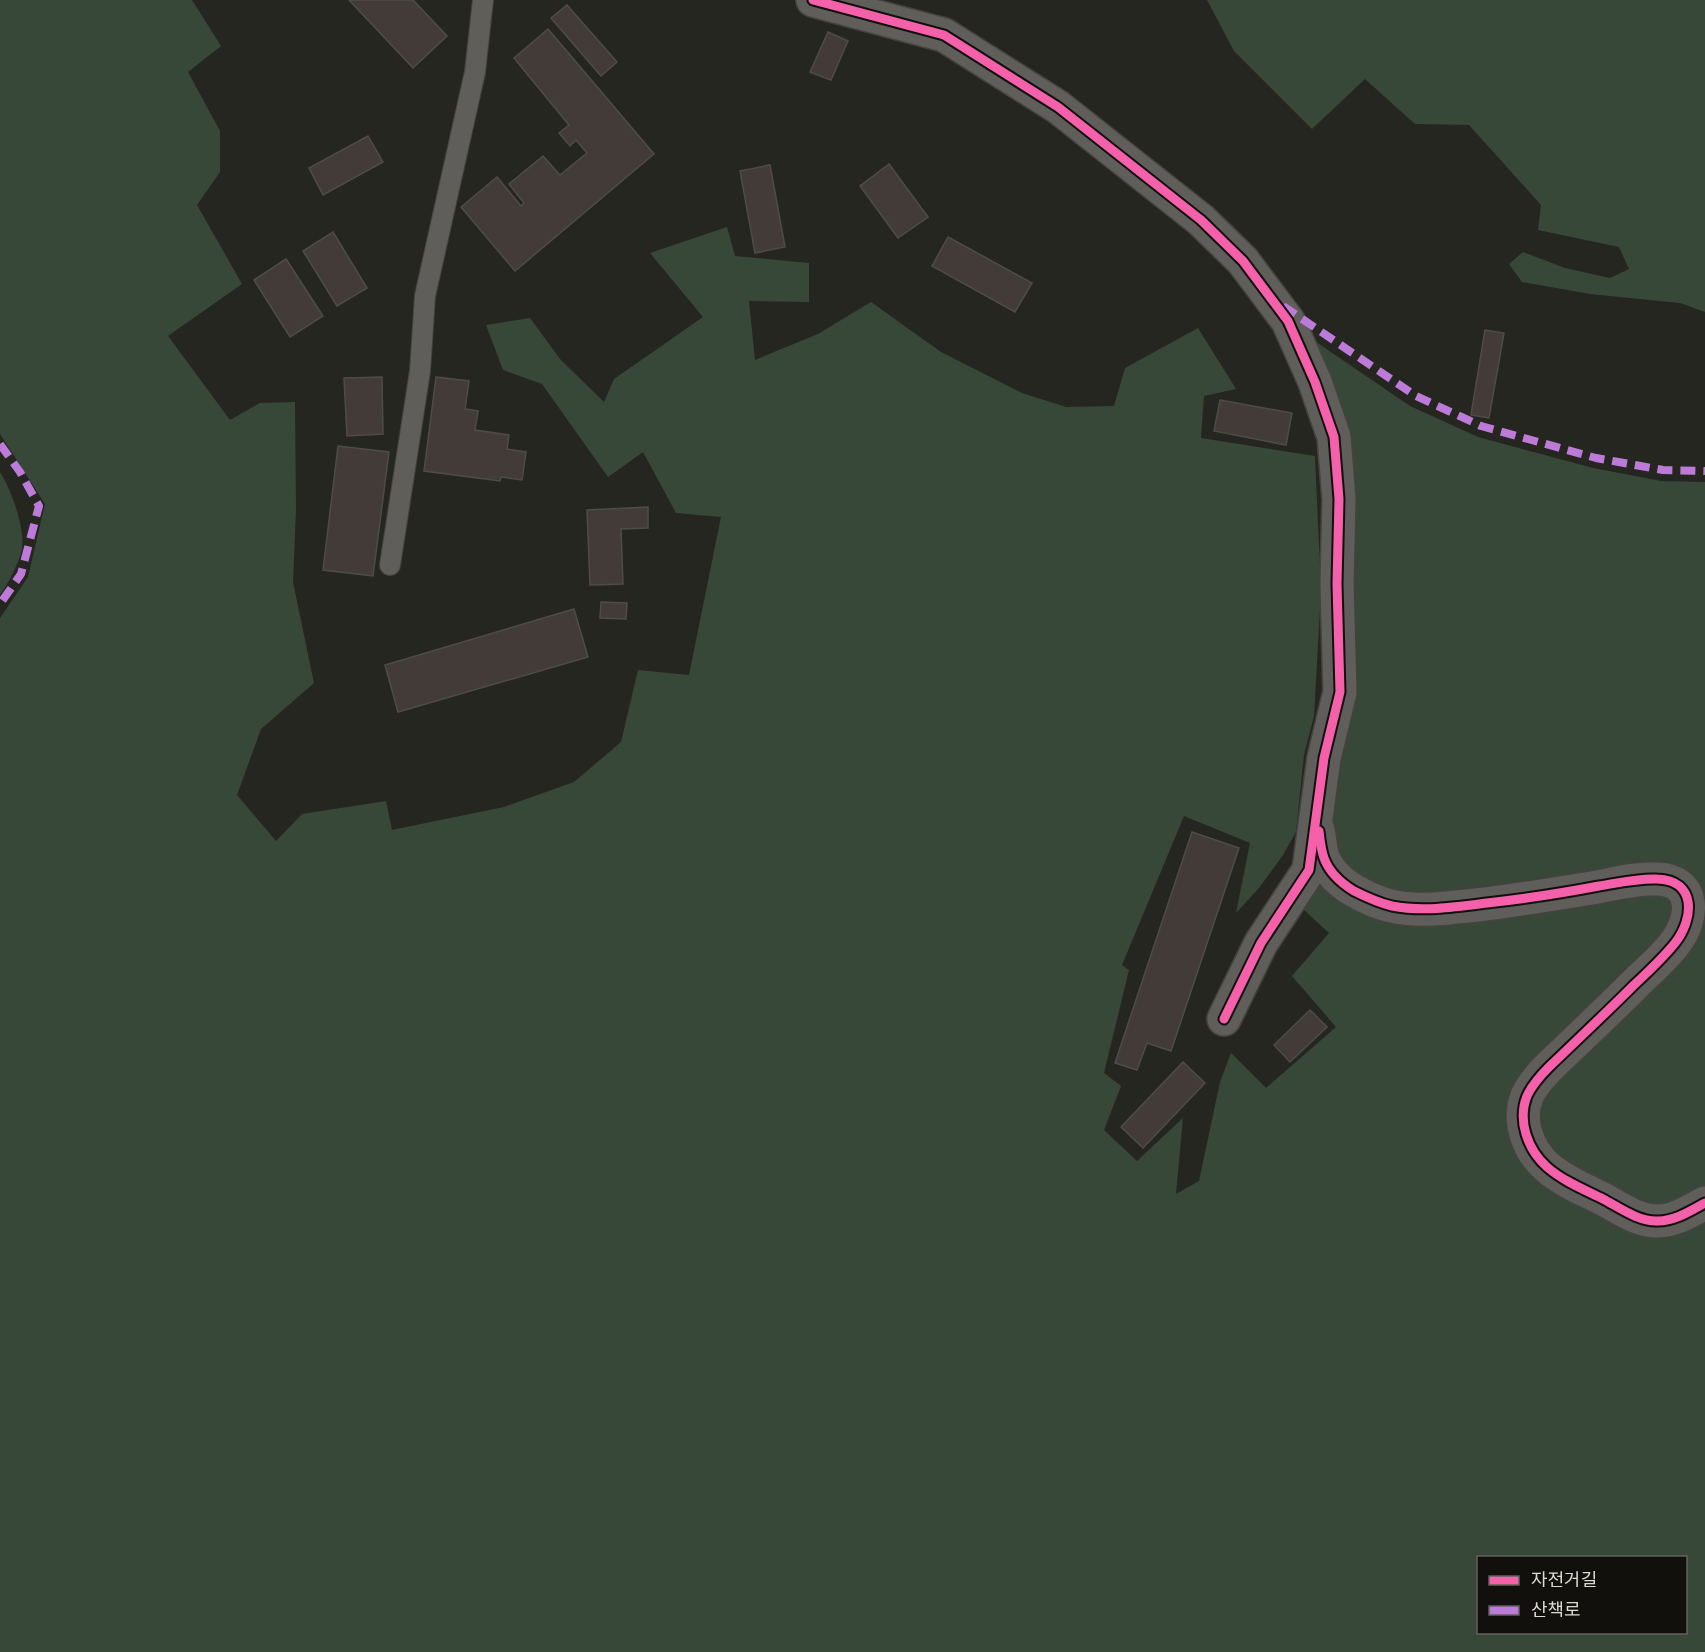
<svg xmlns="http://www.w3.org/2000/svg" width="1705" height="1652" font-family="Montserrat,'Noto Sans KR',sans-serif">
	<rect width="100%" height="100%" fill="#262621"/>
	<g fill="#384838" fill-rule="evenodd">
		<path d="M0,0h192l29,46 -33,26 32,59v41l-23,33 45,79 -74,52 62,84 30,-17 35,-1 1,107 -3,73 21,101 -53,46 -24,66 39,46 26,-27 84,-13 6,29 112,-23 70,-25 47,-40 17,-72 51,5 32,-158 -45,-4 -33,-61 -35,25 -66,-93 -39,-14 -17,-45 44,-7 30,41 44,43 10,-23 89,-62 -53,-64 77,-26 8,29 74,7v39l-60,-1 6,59 63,-26 53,-32 70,50 81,41 44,14 48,-1 11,-38 73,-40 38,61 -32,7 -3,42 114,18 6,135 -7,125 -10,39 -8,77 -13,23 -24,33 -23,25 14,-70 -66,-27 -62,149 7,5 -25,103 17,13 -17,44 33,31 46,-43 -7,76 23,-13 21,-99 11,-29 35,35 70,-61 -44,-51 37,-43 -26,-24 20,-30 28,23 287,-11 36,6 1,27 -149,152 32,112 147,27v437h-1705v-1034l28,-41 17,-73 -45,-70zM1478,1558h208v74h-208z"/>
		<path d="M1207,0h498v312l-25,-9 -90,-9 -68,-12 -13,-18 14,-12 42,16 45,10 19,-9 -10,-22 -81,-17 3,-25 -72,-80 -54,-1 -50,-45 -53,50 -78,-78z"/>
		<path d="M1306,335l104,71 68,31 115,31 68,13 44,1v709l-48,19 -87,-41 -33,-36v-33l162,-202 -171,-10 -135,7 -52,-29 -14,-45 24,-128z"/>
		<path d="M0,472c11,17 25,56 22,76 -2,13 -14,36 -22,47z"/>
	</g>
	<g fill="#423b38" stroke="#4e4c49" stroke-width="1.5">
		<path d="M349,0h64l34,36 -34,32z"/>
		<path d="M567,5l50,57 -16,14 -50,-58z"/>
		<path d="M548,29l106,125 -139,117 -54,-64 36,-30 24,29 3,-3 -15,-19 34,-28 17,19 27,-22 -11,-13 -6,6 -11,-13 10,-8 -55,-67z"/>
		<path d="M828,32l20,9 -17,39 -21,-8z"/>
		<path d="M368,136l15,26 -60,33 -14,-27z"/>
		<path d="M889,164l39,53 -30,21 -38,-52z"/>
		<path d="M770,165l15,82 -30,6 -15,-82z"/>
		<path d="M333,232l34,56 -30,18 -34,-55z"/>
		<path d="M948,237l84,46 -17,29 -83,-46z"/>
		<path d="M286,259l37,57 -33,21 -36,-57z"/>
		<path d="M1485,330l19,3 -15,85 -18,-3z"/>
		<path d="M382,377l1,57 -36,2 -3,-58z"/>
		<path d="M436,377l33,4 -4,28 13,2 -3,19 34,5 -2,14 19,3 -4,28 -21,-3 -1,4 -76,-10z"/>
		<path d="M1220,400l72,13 -6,32 -72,-14z"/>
		<path d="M338,446l51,6 -16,124 -50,-6z"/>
		<path d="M648,507v21l-27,1 2,55 -33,1 -3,-75z"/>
		<path d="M601,602l26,1 -1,16 -26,-1z"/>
		<path d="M574,609l14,48 -190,55 -13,-47z"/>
		<path d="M1192,832l47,16 -68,203 -24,-8 -10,27 -22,-7z"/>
		<path d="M1310,1010l17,17 -37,35 -16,-17z"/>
		<path d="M1183,1062l22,21 -62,65 -22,-21z"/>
	</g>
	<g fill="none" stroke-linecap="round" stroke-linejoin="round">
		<g stroke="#44433f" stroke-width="22">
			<path id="service" d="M390,565l30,-194 5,-75 50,-224 8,-72"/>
		</g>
		<g stroke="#44433f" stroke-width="36">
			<g id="minor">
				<path d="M813,0l131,35 114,72 143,113 42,41 45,60 27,61 19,55 5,62 -2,85 3,108 -16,66 -15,112 -48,73 -37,76"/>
				<path d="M1318,830c2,9 2,19 5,27 5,14 18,26 30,33 12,7 25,13 38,16 30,7 64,1 95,-2 38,-5 75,-11 112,-17 20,-4 40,-9 59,-8 40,1 37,40 18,64 -11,15 -27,28 -41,42 -28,28 -57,55 -85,82 -9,9 -17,18 -22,29 -10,25 1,54 20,71 16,14 38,23 56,32 17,9 36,23 55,22 17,0 32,-10 47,-18"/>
			</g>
		</g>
		<use href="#service" stroke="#5f5e5a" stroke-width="20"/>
		<use href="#minor" stroke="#5f5e5a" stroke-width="33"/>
		<g stroke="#bd7bd9" stroke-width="8" stroke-dasharray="15 8" stroke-linecap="butt">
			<path d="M1283,306l133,90 65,30 115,32 67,12 42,1"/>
			<path d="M0,444l20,28 19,34 -18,68 -21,30"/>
		</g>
		<g stroke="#11100c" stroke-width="13">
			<g id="cycleway">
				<path d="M813,0l131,35 114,72 143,113 42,41 45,60 27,61 19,55 5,62 -2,85 3,108 -16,66 -15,112 -48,73 -37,76"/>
				<path d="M1319,831c1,9 2,19 5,27 5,14 17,25 30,33 12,6 25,12 38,15 31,6 64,1 95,-3 37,-4 75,-10 112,-17 19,-3 39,-8 58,-7 40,1 37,40 18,64 -12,15 -27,29 -41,42 -28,28 -57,55 -85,82 -9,9 -17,18 -22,29 -10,25 1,54 20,71 16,14 38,23 56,32 17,9 36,23 55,22 17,0 32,-10 47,-18"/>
			</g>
		</g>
		<use href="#cycleway" stroke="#f560ab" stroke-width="9"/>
	</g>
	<rect x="1477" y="1556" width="210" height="78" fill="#11100c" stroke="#62615c" stroke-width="1.5"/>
	<rect x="1489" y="1576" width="30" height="9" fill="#f560ab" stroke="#62615c" stroke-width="1.5"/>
	<text x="1531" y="1586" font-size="18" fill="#dbdad4">자전거길</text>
	<rect x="1489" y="1606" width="30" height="9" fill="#bd7bd9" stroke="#62615c" stroke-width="1.5"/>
	<text x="1531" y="1616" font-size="18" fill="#dbdad4">산책로</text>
</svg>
